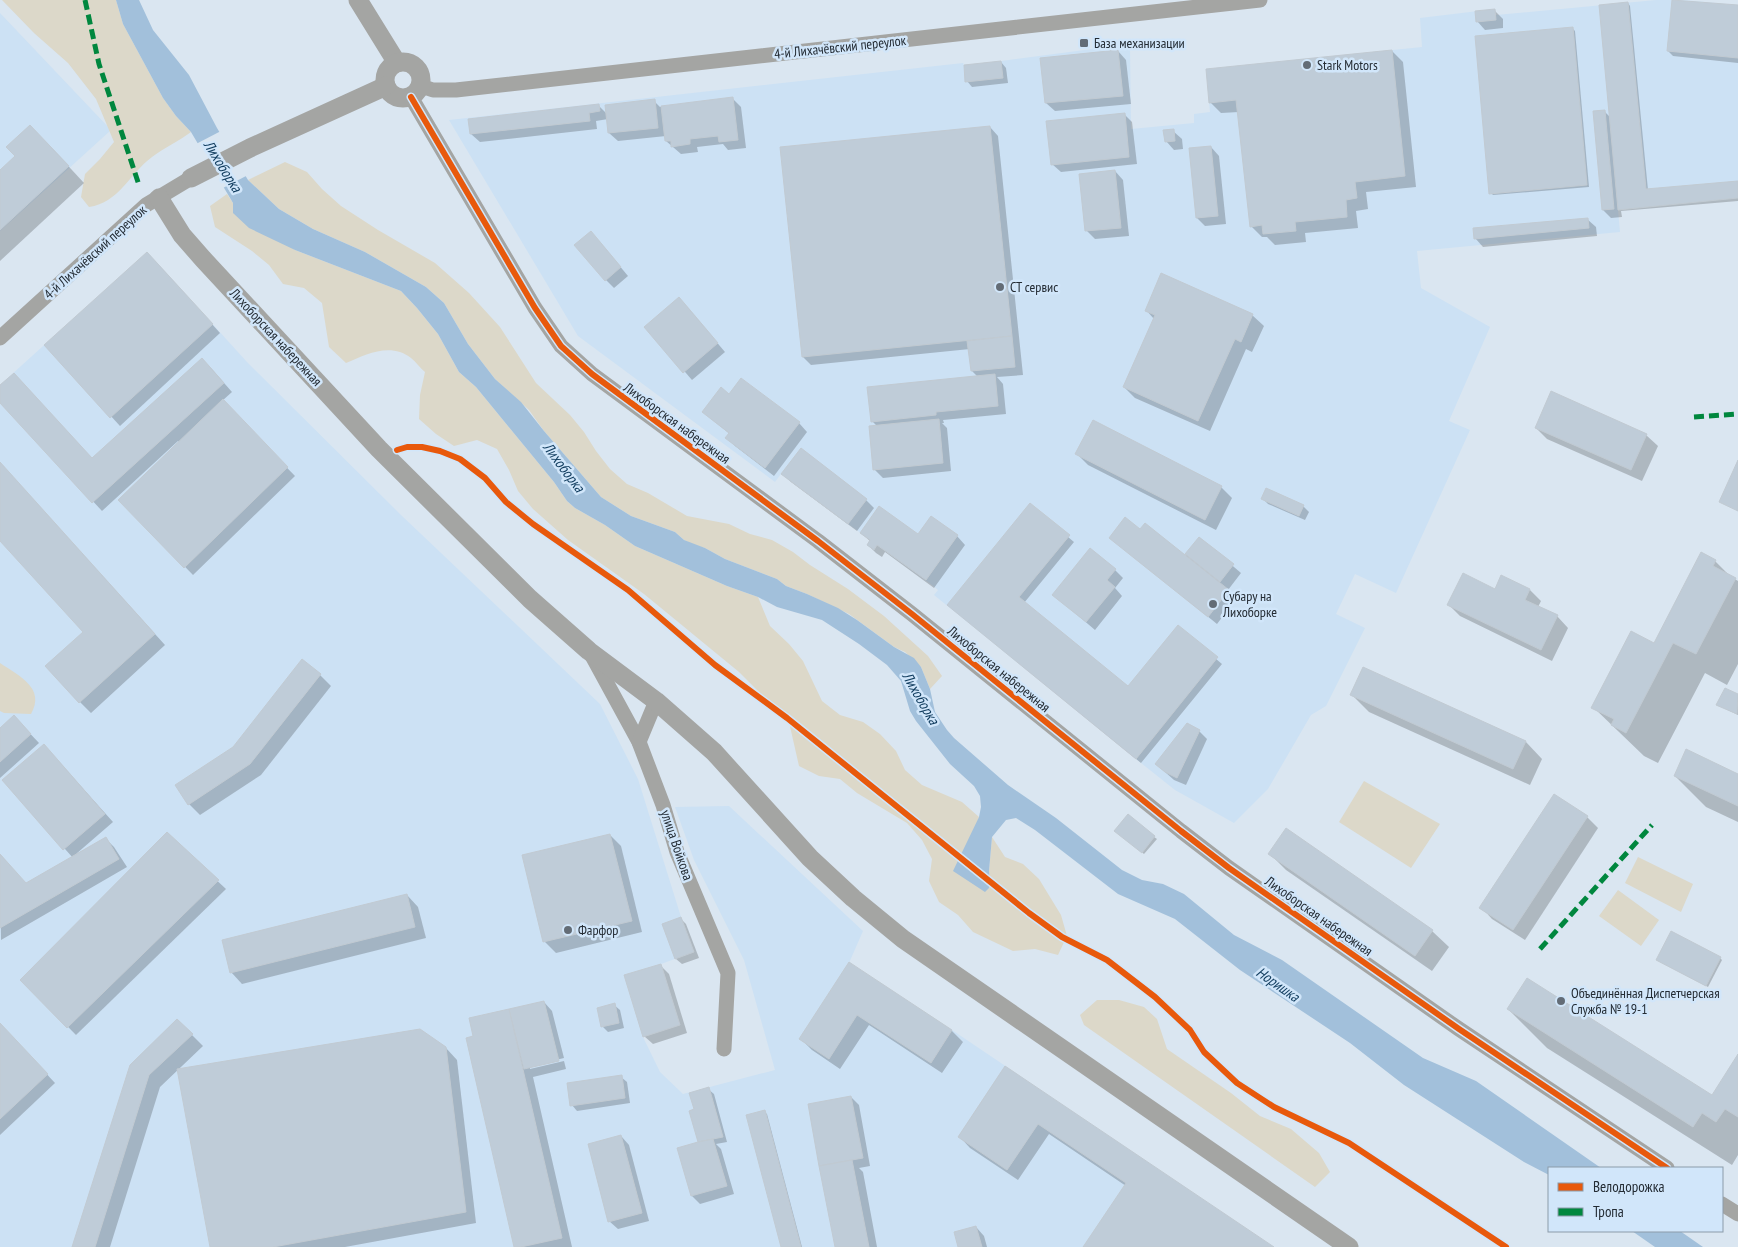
<svg xmlns="http://www.w3.org/2000/svg" width="1738" height="1247" font-family="'PT Sans Narrow',sans-serif">
	<rect width="100%" height="100%" fill="#dae6f1"/>
	<g fill="#cce1f4">
		<path d="M1656,0h27l55,5v193l-120,12 2,22 -203,19 4,37 69,39 -41,94 21,9 -74,163 -41,-19 -19,40 29,14 -39,78 -15,9 -43,74 -34,34 -59,-33 -39,-31 -202,-164 4,-5 -6,-5 -55,-40 -3,5 -7,-5 3,-5 -89,-66 -6,8 -197,-146 -129,-216 514,-57 1,2 37,-4 129,-17 1,85 63,-6v-9l16,-2 -4,-43 216,-22 -2,-29 75,-9 1,6z"/>
		<path d="M0,13l111,117 -111,101z"/>
		<path d="M147,252l100,110 154,153 199,189 38,75 43,138 13,35 -33,12 -18,73 17,35 23,22 92,-24 -31,-110 -50,-100 -19,-53 54,-1 134,125 -14,32 103,67 322,217h-1274v-862z"/>
	</g>
	<g fill="#dcd8c9">
		<path d="M2,0h114l7,24 40,74 13,18 15,16c-12,9 -27,16 -39,25 -22,16 -33,46 -63,50l-8,-10 4,-23 15,-15 14,-17 -18,-43 -28,-36 -34,-30z"/>
		<path d="M285,162l22,10 15,17 19,17 37,24 57,33 34,30 31,34 36,56 34,32 14,17 12,19 14,18 17,15 21,9 39,23 42,8 21,10 22,6 21,12 17,13 38,24 36,27 44,40 14,20 -12,13 -9,-22 -16,-15 -11,-5 -45,-33 -42,-20 -21,-8 -9,-7 -52,-20 -20,-11 -11,-3 -10,-5 -9,-8 -44,-16 -30,-19 -57,-66 -15,-21 -34,-31 -27,-35 -24,-41 -18,-16 -61,-35 -52,-23 -34,-20 -31,-29z"/>
		<path d="M227,194l6,9 62,47 106,41 16,17 21,26 21,38 17,15 78,95 13,19 8,7 30,17 30,21 92,40 31,11 12,29 19,18 14,17 19,40 18,14 23,7 17,12 16,17 9,19 17,15 40,17 17,15 -4,11 15,55 -1,-12 3,-34 13,20 18,7 16,15 22,36 6,21 -9,19 -23,-6 -22,2 -40,-19 -15,-17 -19,-13 -10,-21 3,-22 -10,-19 -15,-17 -50,-30 -17,-14 -21,-3 -20,-10 -10,-44 -50,-50 -95,-78 -76,-54 -35,-31 -15,-18 -9,-21 -12,-21 -20,-9 -23,6 -18,-12 -17,-15 1,-24 5,-23c-5,-4 -9,-10 -14,-14 -20,-16 -45,-4 -65,5l-17,-16 -7,-44 -18,-15 -21,-4 -14,-19 -17,-14 -37,-24 -5,-21z"/>
		<path d="M0,663c19,13 46,25 31,51l-27,-1 -4,-2z"/>
		<path d="M1364,781l76,43 -29,44 -72,-46z"/>
		<path d="M1638,857l55,27 -12,28 -56,-29z"/>
		<path d="M1618,890l41,30 -18,26 -42,-30z"/>
		<path d="M1097,1000h22l25,7 13,12 10,30 64,44 29,23 31,13 28,24 11,19 -15,15 -231,-162 -4,-10z"/>
	</g>
	<g fill="#a2c0db">
		<path d="M116,0h23l14,30 36,45 28,53 31,52 31,29 34,20 52,23 61,35 18,16 24,41 27,35 26,23 23,29 57,66 30,19 44,16 9,8 21,8 20,11 52,20 9,7 21,8 31,14 19,12 37,27 20,11 7,9 9,22 5,23 12,18 7,8 54,47 48,33 66,52 20,10 21,4 21,10 50,41 48,25 141,98 53,23 125,87h-52v7l-25,-13 -120,-77 -54,-42 -110,-73 -65,-51 -57,-25 -83,-64 -19,-12 -10,2 -14,17 -3,34 1,12 -1,5 -4,4 -32,-21 26,-54 2,-10 -1,-11 -6,-10 -24,-22 -34,-43 -6,-10 -9,-30 -14,-16 -28,-21 -37,-24 -45,-13 -19,-10 -31,-11 -92,-40 -30,-21 -30,-17 -8,-7 -13,-19 -78,-95 -17,-15 -21,-38 -21,-26 -16,-17 -106,-41 -46,-22 -16,-15v-10l-42,-71 -15,-16 -13,-18 -40,-74z"/>
		<path d="M1632,1231h48l23,16h-48z"/>
	</g>
	<path fill="#dae6f1" d="M221,131l27,44 -27,14 -25,-45z"/>
	<g fill="#0003">
		<path d="M1628,3l2,3 18,184 90,-8v19l-117,10 1,6 -11,1 -8,-8 1,-99 6,6z"/>
		<path d="M1738,7v56l-65,-7 -5,-5z"/>
		<path d="M1494,10l9,9v9l-18,2 -8,-9z"/>
		<path d="M1572,28l3,3 14,156 -96,8 -2,-2z"/>
		<path d="M1118,51l8,9 5,44 -76,7 -9,-8z"/>
		<path d="M1392,51l11,11 13,125 -50,5 2,17 -12,2 2,17 -53,5 1,9 -31,3 -8,-8h-5l-11,-11 -12,-114 -18,1 -11,-11z"/>
		<path d="M1001,62l5,6 2,15 -36,4 -5,-6z"/>
		<path d="M733,99l8,8 5,41 -18,2 -5,-6 -26,3 1,5 -17,2 -15,-13v-5l-48,5 -9,-8 -1,-14 -12,2 1,8 -117,13 -9,-8 128,-28 8,8 47,-13 6,6z"/>
		<path d="M1124,114l8,8 5,42 -76,8 -9,-8z"/>
		<path d="M990,127l8,9 25,239 -26,2 6,7 3,30 -63,6 1,3h-2l5,5 4,43 -68,7 -9,-9 3,-43 -5,-5 106,-44 -6,-6 -2,-22 -159,16 -8,-8z"/>
		<path d="M1173,131l9,8 1,10 -9,1 -8,-9z"/>
		<path d="M47,143l37,40 -84,78v-89l17,-15z"/>
		<path d="M1211,147l8,9 7,68 -21,2 -8,-8z"/>
		<path d="M1115,171l8,9 6,56 -34,3 -8,-8z"/>
		<path d="M1587,219l9,8 1,9 -114,11 -8,-9z"/>
		<path d="M599,241l29,35 -14,12 -8,-8z"/>
		<path d="M155,261l65,72 -100,93 -74,-81z"/>
		<path d="M687,307l38,45 -33,28 -46,-53z"/>
		<path d="M1146,310l106,5 12,11 -12,26 -6,-3 -36,82 -75,-33 -11,-11 30,-68z"/>
		<path d="M210,367l22,25 -10,9 73,75 -102,99 -73,-75 60,-57 -2,-2 -76,70 -102,-110v-14l92,72z"/>
		<path d="M741,380l58,43 8,9 -33,44 -39,-30 -8,-8 3,-4 -27,-22 26,-17z"/>
		<path d="M1536,428l110,7 12,11 -16,35 -95,-42z"/>
		<path d="M1077,454l144,33 11,11 -16,32 -128,-65z"/>
		<path d="M0,463l165,182 -74,68 -11,-11 4,-70 -84,-93z"/>
		<path d="M783,474l83,26 8,8 -17,23 -66,-49z"/>
		<path d="M1263,499l40,7 6,6 -4,8 -37,-16z"/>
		<path d="M1030,505l44,37 -50,61 104,85 50,-61 44,37 -81,99 -187,-153z"/>
		<path d="M931,518l26,18 8,9 -31,43 -49,-36 -3,5 -6,-4 -8,-8 3,-3 -10,-9 57,3z"/>
		<path d="M1140,531l45,26 15,-19 41,35 -13,17 8,9 -19,25 -106,-86z"/>
		<path d="M1715,561l15,15 8,5v83l-11,21 -22,-12 -47,90 -14,-7 -51,-49 61,-63z"/>
		<path d="M1115,570l8,8 -8,10 7,8 -27,34 -41,-35z"/>
		<path d="M1502,577l28,13 11,11 -3,6 19,9 11,12 -16,33 -92,-45 -11,-11 46,-15z"/>
		<path d="M1364,669l162,73 16,17 -12,26 -161,-73 -17,-17z"/>
		<path d="M320,675l11,11 -70,89 -61,40 -11,-11 45,-56z"/>
		<path d="M1725,689l13,6v20l-20,-10z"/>
		<path d="M22,725l17,18 -39,35v-48z"/>
		<path d="M1199,731l8,8 -21,46 -12,-5 -18,-16z"/>
		<path d="M44,745l69,77 -37,32 30,-15 8,8 13,20 -126,73 -1,-86 26,31 47,-27 -69,-78z"/>
		<path d="M1738,775v47l-32,-15 -31,-31z"/>
		<path d="M1587,817l11,11 -73,112 -33,-21 -11,-12z"/>
		<path d="M1118,833l36,4 3,2 -13,15z"/>
		<path d="M167,834l59,55 -150,146 -54,-55z"/>
		<path d="M610,835l11,11 21,86 -86,21 -11,-11 -22,-86z"/>
		<path d="M1270,854l162,77 17,16 -17,24 -146,-101z"/>
		<path d="M407,895l11,12 8,31 -184,46 -11,-12z"/>
		<path d="M681,919l5,5 13,34 -17,6 -6,-5z"/>
		<path d="M1720,958l2,2 -14,27 -51,-27z"/>
		<path d="M849,964l103,67 11,11 -21,31 -73,-48 -29,44 -28,-19 -11,-11z"/>
		<path d="M660,965l9,9 18,59 -34,11 -9,-8z"/>
		<path d="M544,1002l8,9 12,47 -34,8v3l34,-8 2,8 -33,8 39,170h-57l-40,-210 34,-27z"/>
		<path d="M614,1005l6,5 4,18 -16,4 -5,-5z"/>
		<path d="M1508,1009l205,88 25,-40v98l-6,10 -185,-117z"/>
		<path d="M177,1020l26,26 -43,41 -50,160h-37l58,-181z"/>
		<path d="M0,1024l55,59 -55,52z"/>
		<path d="M446,1048l11,12 19,163 -131,24h-133z"/>
		<path d="M1005,1067l267,180h-188l42,-61 -77,-52 -31,46 -48,-32 -11,-12z"/>
		<path d="M621,1077l6,5 3,21 -53,8 -5,-6z"/>
		<path d="M708,1089l6,5 13,48 -11,2 5,5 13,45 -34,10 -8,-8 7,-54 -9,-30 6,-2z"/>
		<path d="M851,1097l8,8 11,61 -11,2 4,4 14,75h-41l-14,-80 -2,-2z"/>
		<path d="M764,1112l3,2 35,133h-19z"/>
		<path d="M621,1136l8,9 20,76 -31,8 -9,-8z"/>
		<path d="M976,1227l8,9 3,11h-28z"/>
	</g>
	<g fill="#bfccd8" stroke="#c1cad2">
		<path d="M1672,0l66,5v53l-71,-7z"/>
		<path d="M1628,2l18,187 92,-8v17l-120,12 -19,-205z"/>
		<path d="M1495,9l1,11 -20,2 -1,-11z"/>
		<path d="M1573,27l14,158 -98,9 -14,-158z"/>
		<path d="M1118,50l5,46 -78,7 -5,-45z"/>
		<path d="M1392,50l13,126 -50,6 2,16 -11,2 1,17 -52,5 1,9 -33,3 -1,-9 -12,2 -14,-127 -27,3 -3,-34z"/>
		<path d="M1001,61l2,17 -38,4 -1,-17z"/>
		<path d="M733,97l5,43 -19,2 -1,-6 -28,3v5l-19,3v-6h-6l-4,-35z"/>
		<path d="M655,99l3,29 -50,5 -3,-28z"/>
		<path d="M599,104l1,7 -11,2 1,8 -120,13 -2,-15z"/>
		<path d="M1605,110l9,99 -12,1 -9,-99z"/>
		<path d="M1125,113l4,44 -78,8 -5,-44z"/>
		<path d="M30,125l39,41 -69,64v-60l15,-14 -9,-9z"/>
		<path d="M990,126l22,210 -210,21 -22,-210z"/>
		<path d="M1174,129l1,12 -10,1 -2,-12z"/>
		<path d="M1211,146l7,70 -22,2 -7,-70z"/>
		<path d="M1115,170l6,58 -36,3 -6,-57z"/>
		<path d="M1588,218l1,10 -115,11 -1,-11z"/>
		<path d="M591,231l30,36 -16,14 -31,-36z"/>
		<path d="M147,252l66,72 -103,94 -66,-73z"/>
		<path d="M1161,273l92,41 -12,28 -6,-3 -37,82 -75,-34 32,-72 -10,-4z"/>
		<path d="M679,297l39,46 -35,30 -39,-46z"/>
		<path d="M1012,336l3,31 -44,4 -4,-30z"/>
		<path d="M202,358l22,25 -132,120 -92,-100v-18l14,-12 78,85z"/>
		<path d="M995,374l3,32 -62,6v3l-65,7 -4,-35z"/>
		<path d="M741,378l59,44 -35,46 -40,-30 4,-5 -27,-21 19,-25 8,7z"/>
		<path d="M1551,391l96,43 -16,36 -96,-42z"/>
		<path d="M223,399l65,68 -104,101 -66,-68z"/>
		<path d="M939,419l4,44 -70,7 -4,-44z"/>
		<path d="M1093,420l129,66 -17,34 -130,-66z"/>
		<path d="M801,448l66,51 -19,25 -67,-50z"/>
		<path d="M1738,460v51l-19,-9z"/>
		<path d="M0,462l155,172 -76,69 -34,-37 38,-34 -83,-91z"/>
		<path d="M1266,488l38,17 -5,11 -38,-17z"/>
		<path d="M1030,503l40,32 -51,62 109,89 50,-61 40,32 -82,102 -189,-154z"/>
		<path d="M879,506l39,28 13,-18 27,19 -32,45 -49,-35 -3,5 -7,-5 3,-5 -10,-7z"/>
		<path d="M1125,517l15,12 5,-6 84,67 -21,27 -99,-79z"/>
		<path d="M1199,537l35,27 -14,18 -35,-28z"/>
		<path d="M1090,548l26,21 -9,11 8,7 -29,35 -34,-27z"/>
		<path d="M1701,552l15,8 -3,6 23,12 -40,76 -23,-11 -47,90 -15,-8 3,-6 -23,-11 40,-77 23,12z"/>
		<path d="M1463,573l32,16 6,-14 29,14 -5,11 33,15 -17,35 -94,-45z"/>
		<path d="M302,659l19,15 -71,90 -62,41 -13,-20 58,-38z"/>
		<path d="M1363,667l163,74 -13,28 -163,-74z"/>
		<path d="M1725,688l13,6 -1,20 -21,-9z"/>
		<path d="M14,715l17,19 -31,28v-34z"/>
		<path d="M1187,723l13,7 -23,48 -12,-6 -10,-8z"/>
		<path d="M44,744l61,70 -42,36 -61,-70z"/>
		<path d="M1686,749l52,25v32l-64,-30z"/>
		<path d="M1554,794l34,22 -75,114 -34,-22z"/>
		<path d="M1128,814l27,22 -13,17 -28,-22z"/>
		<path d="M1286,828l147,102 -18,26 -147,-102z"/>
		<path d="M167,832l52,48 -152,148 -47,-48z"/>
		<path d="M610,834l22,87 -89,21 -21,-87z"/>
		<path d="M106,837l13,22 -119,69v-74l26,29z"/>
		<path d="M407,894l8,33 -185,46 -8,-33z"/>
		<path d="M681,917l13,35 -19,7 -13,-35z"/>
		<path d="M1671,931l50,26 -15,29 -50,-26z"/>
		<path d="M849,962l103,68 -21,33 -74,-48 -28,44 -30,-20z"/>
		<path d="M661,964l19,61 -37,12 -19,-62z"/>
		<path d="M1527,978l185,117 26,-41v63l-13,-8 -9,13 -14,-9 -9,14 -186,-118z"/>
		<path d="M544,1001l15,60 -35,8 -15,-60z"/>
		<path d="M615,1003l4,20 -18,4 -4,-19z"/>
		<path d="M509,1009l53,229 -41,9h-7l-48,-209 7,-2 -4,-18z"/>
		<path d="M177,1019l16,15 -44,41 -54,172h-23l58,-182z"/>
		<path d="M0,1023l48,51 -48,45z"/>
		<path d="M420,1029l26,18 20,165 -193,35h-63l-33,-178z"/>
		<path d="M1005,1066l269,181h-191l43,-64 -88,-59 -31,46 -49,-33z"/>
		<path d="M622,1075l3,23 -55,8 -3,-23z"/>
		<path d="M709,1087l14,50 -25,5 -9,-31 5,-2 -5,-16z"/>
		<path d="M851,1096l12,62 -44,8 -11,-62z"/>
		<path d="M765,1110l36,137h-20l-35,-132z"/>
		<path d="M621,1135l21,78 -34,9 -20,-78z"/>
		<path d="M713,1139l14,47 -36,10 -14,-48 21,-6z"/>
		<path d="M852,1160l17,87h-34l-16,-81z"/>
		<path d="M976,1226l6,21h-24l-4,-15z"/>
	</g>
	<g fill="none" stroke-linecap="round" stroke-linejoin="round">
		<g stroke="#a4a5a3" stroke-width="15">
			<path d="M421,86l12,4h23l804,-90"/>
			<path d="M411,97l124,211 26,38 31,28 226,167 94,73 269,217 48,37 230,161 208,139"/>
			<path d="M0,338l146,-133 45,-27"/>
			<path d="M591,654l48,88 24,63 14,47 51,121 -4,76"/>
			<path d="M639,742l17,-41"/>
			<path d="M1722,1204l16,10"/>
		</g>
		<g stroke="#a4a5a3" stroke-width="19">
			<path d="M358,0l39,63"/>
			<circle cx="403" cy="80" r="18"/>
			<path d="M191,178l59,-30 136,-62"/>
			<path d="M159,198l23,37 21,24 176,190 151,150 59,52 67,50 58,51 96,106 43,40 50,41 446,308"/>
		</g>
		<g stroke="#00873e" stroke-width="5" stroke-dasharray="10 5" stroke-linecap="butt">
			<path d="M85,0l14,64 40,121"/>
			<path d="M1694,417l44,-3"/>
			<path d="M1540,949l112,-124"/>
		</g>
		<g stroke="#d1e6fa" stroke-width="9">
			<g id="cycleway">
				<path d="M411,97l124,211 26,38 31,28 226,167 94,73 269,217 48,37 230,161 208,139"/>
				<path d="M397,450l10,-3h15l18,4 20,8 25,19 21,24 27,22 95,66 87,75 72,53 242,195 33,24 45,23 48,37 35,33 14,22 33,31 37,24 75,36 157,104"/>
			</g>
		</g>
		<use href="#cycleway" stroke="#e8590c" stroke-width="6"/>
	</g>
	<g fill="#636c76" stroke="#d1e6fa" stroke-width="2">
		<rect x="1079" y="38" width="10" height="10" rx="2.5"/>
		<circle cx="1307" cy="65" r="5"/>
		<circle cx="1000" cy="287" r="5"/>
		<circle cx="1213" cy="604" r="5"/>
		<circle cx="568" cy="930" r="5"/>
		<circle cx="1561" cy="1001" r="5"/>
	</g>
	<g text-anchor="middle" dominant-baseline="central" stroke-width="5" stroke-linejoin="round" paint-order="stroke">
		<g font-size="14" fill="#232b33" stroke="#d1e6fa" text-anchor="start">
			<text x="1094" y="43">База механизации</text>
			<text x="1317" y="65">Stark Motors</text>
			<text x="1010" y="287">СТ сервис</text>
			<text x="1223" y="596">Субару на<tspan x="1223" dy="16">Лихоборке</tspan></text>
			<text x="578" y="930">Фарфор</text>
			<text x="1571" y="993">Объединённая Диспетчерская<tspan x="1571" dy="16">Служба № 19-1</tspan></text>
		</g>
		<g font-size="14" fill="#232b33" stroke="#d1e6fa">
			<text transform="translate(840 47) rotate(-6)">4-й Лихачёвский переулок</text>
			<text transform="translate(95 252) rotate(-42)">4-й Лихачёвский переулок</text>
			<text transform="translate(276 337) rotate(47)">Лихоборская набережная</text>
			<text transform="translate(677 423) rotate(36)">Лихоборская набережная</text>
			<text transform="translate(999 669) rotate(39)">Лихоборская набережная</text>
			<text transform="translate(677 845) rotate(71)">улица Войкова</text>
			<text transform="translate(1319 916) rotate(35)">Лихоборская набережная</text>
		</g>
		<g font-size="15" font-style="italic" fill="#0f3b5d" stroke="#d1e6fa">
			<text transform="translate(223 166) rotate(58)">Лихоборка</text>
			<text transform="translate(564 467) rotate(53)">Лихоборка</text>
			<text transform="translate(921 698) rotate(60)">Лихоборка</text>
			<text transform="translate(1278 984) rotate(35)">Норишка</text>
		</g>
	</g>
	<rect x="1548" y="1167" width="175" height="65" fill="#d1e6fa" stroke="#8b9baa"/>
	<rect x="1558" y="1183" width="25" height="8" fill="#e8590c" stroke="#8b9baa"/>
	<text x="1593" y="1192" font-size="15" fill="#232b33">Велодорожка</text>
	<rect x="1558" y="1208" width="25" height="8" fill="#00873e" stroke="#8b9baa"/>
	<text x="1593" y="1217" font-size="15" fill="#232b33">Тропа</text>
</svg>
